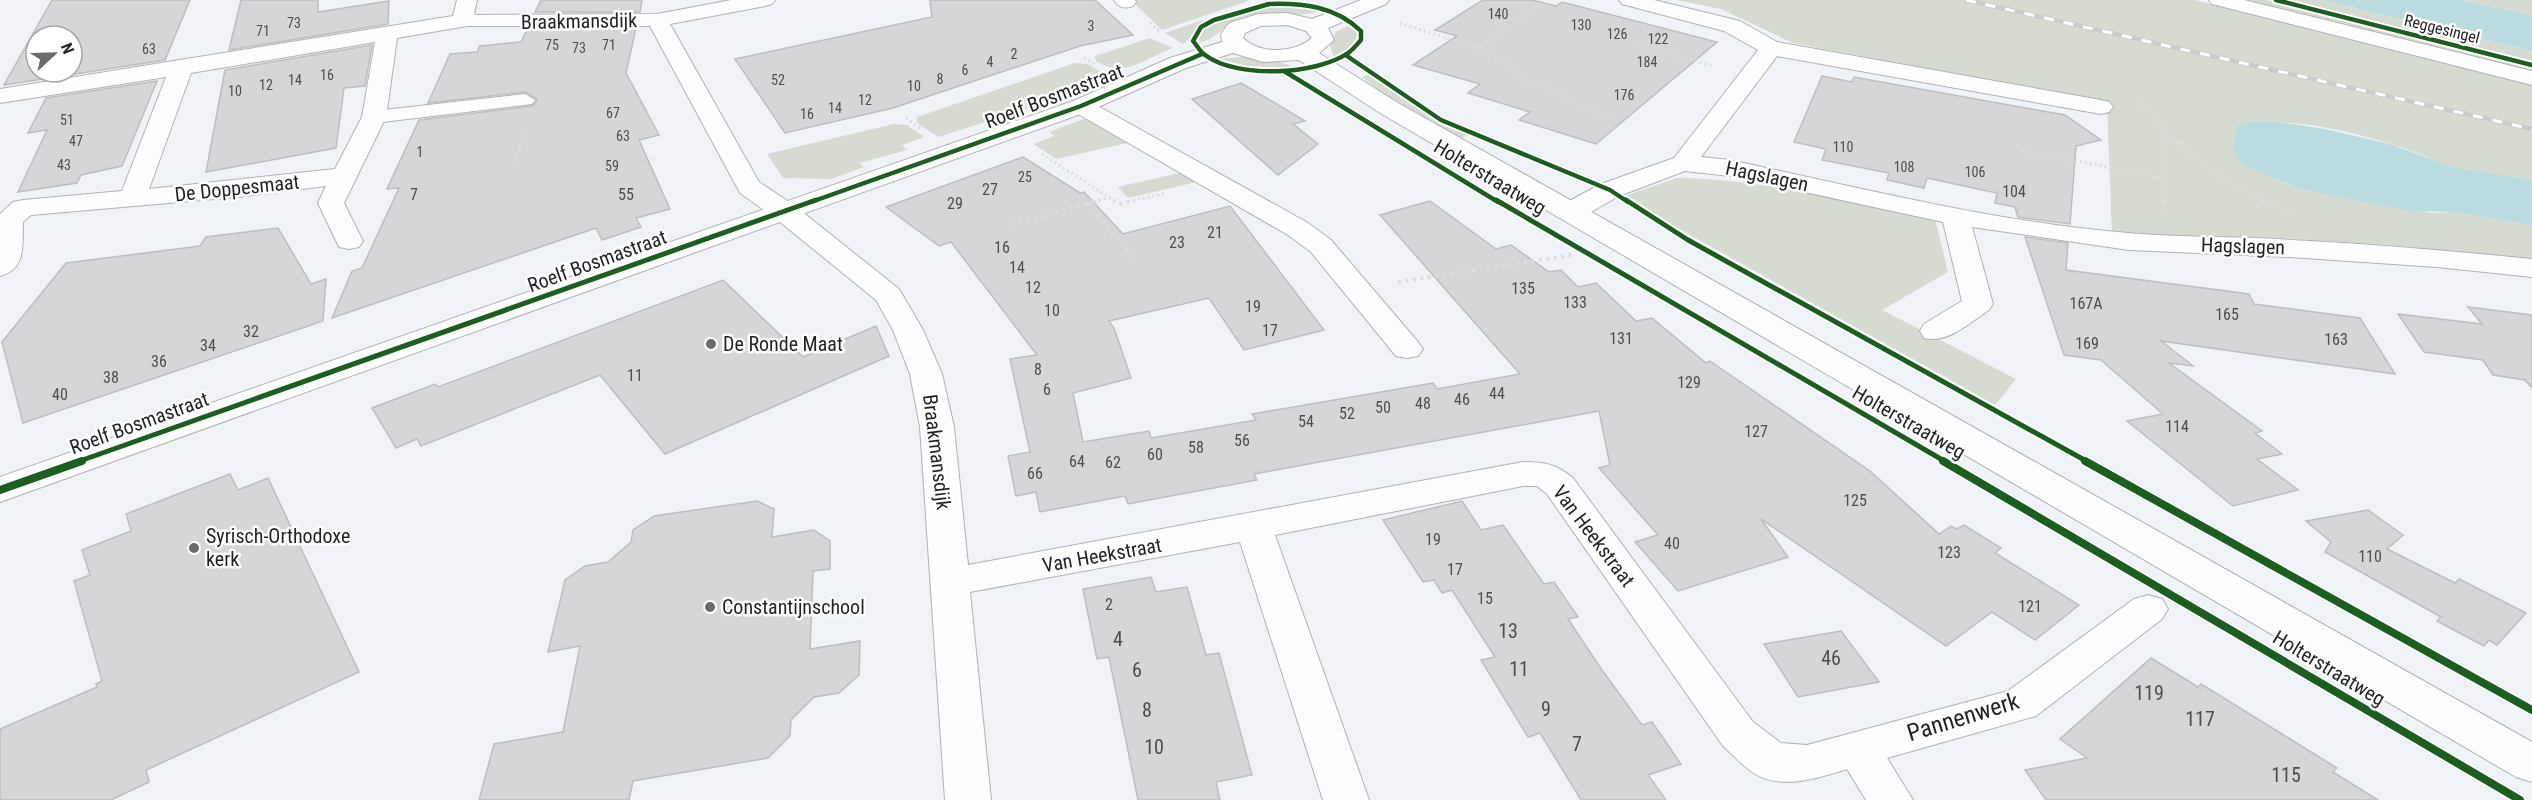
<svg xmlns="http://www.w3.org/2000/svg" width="2532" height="800" font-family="'Roboto Condensed',sans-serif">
	<rect width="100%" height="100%" fill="#eff2f6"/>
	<g fill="#d5dbd0">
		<path d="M1131,0h116l1,1 -86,29z"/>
		<path d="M1677,0h518l337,85v95c-26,-4 -52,-6 -77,-13 -15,-3 -29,-11 -43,-16 -49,-17 -126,-38 -176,-25l7,39 57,24 131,24 24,-1 77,13v35l-131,-14 -99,-7 -190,-6 -5,-130 -314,-60 -72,-34z"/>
		<path d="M2244,0h22l266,67v5z"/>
		<path d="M2284,0h38l210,51v11z"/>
		<path d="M2459,0h73v15z"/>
		<path d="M1299,6l23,4c-24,10 -53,-1 -79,7 -17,5 -26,22 -44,26 -2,-30 78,-38 100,-37z"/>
		<path d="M1203,20l2,1c-10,6 -13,19 -22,23l-18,-11z"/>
		<path d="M1351,24l6,8 -2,11 -11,11 -10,3 -4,-11 6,-14z"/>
		<path d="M1150,38l23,10c-30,11 -48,31 -77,13l-1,-5z"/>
		<path d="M1240,57l30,2 29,9 -52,-2 -26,-7z"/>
		<path d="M1075,63l12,1 17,9 -56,29 -110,35 -21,-14v-6z"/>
		<path d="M1369,75l59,40 39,20 -7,4 -57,-30 -41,-32z"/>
		<path d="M1089,117l43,25 -76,17 -22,-15 20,-8 -5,-4z"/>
		<path d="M894,124l13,1 17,12 -22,8 5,5 -47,13 4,4 -33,12 -48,-1 -16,-24z"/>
		<path d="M1184,172l17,9 -73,17 -10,-11z"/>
		<path d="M1677,178c87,1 173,24 258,41l13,53 -66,38 134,69 -21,26 -373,-208z"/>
	</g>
	<g fill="#badce1">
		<path d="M2322,0h137l73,15v36z"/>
		<path d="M2253,122h27l45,7 65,15 63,23 79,13v45l-77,-13 -46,-1 -109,-22 -57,-24 -10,-16 3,-23z"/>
	</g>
	<g fill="#d6d5d7" stroke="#bebebf" stroke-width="1.5" fill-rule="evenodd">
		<path d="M52,0h138l-25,60 -161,25zM36,36h36v36h-36z"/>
		<path d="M241,0h77v12l71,-11 -1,23 -159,26z"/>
		<path d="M541,0h101l-2,12h-105z"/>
		<path d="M930,0h165l38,35 -53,11 -187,62 -108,25 -50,-74 197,-42z"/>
		<path d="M1483,0h49l24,6 6,-4 155,40 -121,102 -77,-24 11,-8 -62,-19 12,-9 -67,-19 44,-29 -22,-6z"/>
		<path d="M528,28h108l-10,45 33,62 -20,5 31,69 -34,9 5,9 -39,13 -6,-12 -264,90 20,-47 10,-3 37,-80 -12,1 32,-69 113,-14 5,-5 -1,-3 -11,-6 -97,11 22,-49 27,-2 3,-6 41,-4z"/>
		<path d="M372,45l-7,41 -21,2 -8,60 -130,24 19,-102z"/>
		<path d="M1822,76l30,6 2,-5 211,38 36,25 -25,6 -6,78 -52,-7 -3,-10 -20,-4 2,-10 -70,-15 -3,10 -37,-8 2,-7 -67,-13 4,-11 -32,-7z"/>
		<path d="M157,81l-35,85 -41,9 -4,8 -59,9 29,-62 -19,3 18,-35z"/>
		<path d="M1241,83l64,38 -12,3 25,20 -40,31 -86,-76z"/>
		<path d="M1023,157l57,36 4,-1 39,42 107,-28 94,124 -80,20 -35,-52 -100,23 5,7 17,50 -58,15 10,49 66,-11 2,7 105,-18 -4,-6 181,-31 4,6 83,-15 -140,-159 50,-14 66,48 15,-4 38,27 12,-2 17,17 18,-4 40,38 16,-3 54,45 4,-2 160,110 69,63 12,-8 6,3 7,-4 37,23 -6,5 84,52 -44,35 -43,-28 -46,34 -185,-127 27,38 -110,34 -43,-49 23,-7 -59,-67 11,-3 -11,-54 -345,63 3,6 -129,24 -3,-8 -85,16 -4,-20 -20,4 -8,-40 22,-4 -20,-93 27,-4 -86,-113 -12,4 -53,-39z"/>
		<path d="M278,228l33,56 15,-5 -3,42 -300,102 -21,-81 64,-79 134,-17 6,-9z"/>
		<path d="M2025,237l43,6 -2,27 183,24 5,10 106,14 35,56 -234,-33 32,25 -24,-3 93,68 -7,2 27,21 -25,5 41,31 -65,16 -106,-85 36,-7 -62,-54 -37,-5z"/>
		<path d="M723,280l80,77 73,-31 13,30 -224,98 -65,-79 -179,71 -4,-7 -21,9 -24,-40 63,-24 3,3z"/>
		<path d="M2468,307l64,8v73l-7,-8 -32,-5 -10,-15 -59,-8 -26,-38 84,10z"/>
		<path d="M230,474l8,16 30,-12 91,194 -213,98 3,12 -38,18h-111v-71l97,-42 -1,-3 6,-3 -28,-100 16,-6 -8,-25 49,-19 -5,-17z"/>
		<path d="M757,501l17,8 -2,28 42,-7 16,11v28l-17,2 -3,78 50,-8 -1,34 -20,18 -25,4 -23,23 -1,16 -22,22 -135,23 -4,19h-150l15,-56 69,-12 17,-86 -32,6 17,-72 20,-14 23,-4 23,-20 2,-12 21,-14z"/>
		<path d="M1462,501l19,29 22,-5 41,59 10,-2 24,35 -10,2 34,51 40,55 10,-3 29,42 -33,11 18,25h-85l-41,-67 -12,4 -47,-77 14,-3 -43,-67 -10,3 -8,-13 -11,2 -40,-62z"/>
		<path d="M2368,510l35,25 -16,14 68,34 4,-4 67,34 -29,32 -8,-5 -5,6 -47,-25 4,-4 -116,-65 6,-10 -25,-21z"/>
		<path d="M1151,577l5,15 31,-5 19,68 13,-2 33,122 -36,7 4,18h-82l-29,-143 -12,2 -14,-70z"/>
		<path d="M1841,631l38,51 -81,15 -34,-53z"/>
		<path d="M2151,658l47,29 3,-3 136,84 -4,4 45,28h-332l-21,-30 62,-12 -27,-19z"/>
	</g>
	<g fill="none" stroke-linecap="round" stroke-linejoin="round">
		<g stroke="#b0b2b5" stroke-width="2">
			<path id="lane" d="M525,94l10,6 -3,4 -158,19 -7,-2 -3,-4 3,-4 7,-2z"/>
		</g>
		<g stroke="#b0b2b5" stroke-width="2">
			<g id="street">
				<path d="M457,0h20l-3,14 3,1 180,-1 74,-14h44l-3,4 -7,2 -95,18 89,158 36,24 104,83 24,41 19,44 12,53 14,138 555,-103c21,0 33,2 50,16l180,244 28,21 26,2 201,-54 126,-92 14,-4 14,4 6,10 -6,10 -126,97 -149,42 26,42h-47l-19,-31c-28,9 -64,21 -92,5 -11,-7 -22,-19 -32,-28l-176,-252 -10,-8h-14l-248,49 94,265h-46l-83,-258 -270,50 21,208h-46l-25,-373 -10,-53 -17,-44 -17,-30 -101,-82 -35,-25 -90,-167h-183l-70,12 -11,79 -42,86 19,38 -4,6 -10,2 -10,-2 -21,-44 8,-17 -89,11 -206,18 -8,7c-1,23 4,47 -23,54v-62l13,-12 10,-2 99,-9 44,-114 -166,26v-14l453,-73zM375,42l-13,75 -27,52 -186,20 42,-116z"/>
				<path d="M1114,0h21l1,2 -3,4c-9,3 -14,2 -19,-6z"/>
				<path d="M1619,0h35l86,21 37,21 324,58 8,2 4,5 -4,5 -8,2 -324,-58 -76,101 29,3c131,28 264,62 398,73 54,5 109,3 164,7 80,4 160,11 240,19v18l-95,-10 -147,-10 -161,-7 -157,-23 21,77 -4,6c-20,13 -41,34 -65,28l-4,-7 4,-7 38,-23 -19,-79 -213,-46 -45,-5 -66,25 -37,21 -10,2 -10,-2 -4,-6 4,-6 39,-21 73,-26 84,-108 -34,-19 -102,-27z"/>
				<path d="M1081,99l8,2 219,122 23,17 87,102 5,7 -5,7 -11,2 -11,-2 -85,-104 -23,-17 -215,-124 -4,-5 4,-5z"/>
			</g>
		</g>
		<g stroke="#b0b2b5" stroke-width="2">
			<path id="secondary" d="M1361,0h28l-3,4 -58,24 6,12 -15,13 79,50 1134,639v40l-16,-5 -1136,-664 -81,-53 -36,2 -30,-9 -47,15 -97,43 -1089,391v-25l1073,-376 97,-43 52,-16 -1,-8 8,-11 29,-9 29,-1 25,6zM1287,25l19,6 6,7c-18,15 -52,17 -69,0l2,-5 16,-7z"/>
		</g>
		<g stroke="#b0b2b5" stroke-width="2">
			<path id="primary" d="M2209,0h35l288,71v14l-320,-81z"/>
		</g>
		<g stroke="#dbddde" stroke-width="3" stroke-dasharray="2 3" stroke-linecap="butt">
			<path d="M1150,23l10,9"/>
			<path d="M1400,23l77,25 66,-44"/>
			<path d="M1632,44l82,22"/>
			<path d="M1477,48l28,15 18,16 31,11 27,17 37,12"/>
			<path d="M1084,58l12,7"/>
			<path d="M2136,103l24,15 4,84"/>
			<path d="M906,118l14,10"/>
			<path d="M2163,130l60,48 41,24"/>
			<path d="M2021,150l142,28"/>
			<path d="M1042,154l74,48"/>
			<path d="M514,165l10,-35"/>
			<path d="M1094,202l14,-4"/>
			<path d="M1128,202l37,-9"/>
		</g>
		<g stroke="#dbddde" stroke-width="4" stroke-dasharray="3 4.5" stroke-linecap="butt">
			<path d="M1113,200l6,4 16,-4"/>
			<path d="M2164,200v10"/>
			<path d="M2261,200l30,13"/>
			<path d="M1088,203l48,58"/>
			<path d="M1012,224l88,-24"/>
			<path d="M1398,282l174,-27"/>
		</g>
		<use href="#lane" fill="#fdfdfe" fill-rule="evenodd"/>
		<use href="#street" fill="#fdfdfe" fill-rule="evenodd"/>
		<use href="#secondary" fill="#fdfdfe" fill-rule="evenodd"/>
		<use href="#primary" fill="#fdfdfe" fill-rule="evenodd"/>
		<g stroke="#cacbcc" stroke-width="4.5">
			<path id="rail" d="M1966,0l566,129"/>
		</g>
		<use href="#rail" stroke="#fff" stroke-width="3" stroke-dasharray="10" stroke-linecap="butt"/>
		<g stroke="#fff" stroke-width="8">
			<g id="cycleway-far2">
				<path d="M2276,0l256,65"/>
				<path d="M1269,4c34,-1 66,2 92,27v9c-4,4 -8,10 -13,13 -32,22 -111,26 -143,2 -5,-3 -8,-10 -12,-14l8,-14 13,-7z"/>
				<path d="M1347,56l94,64 169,70 18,12"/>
				<path d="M1284,71l214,131"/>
				<path d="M811,202l270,-96 121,-52"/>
			</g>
		</g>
		<g stroke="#fff" stroke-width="9">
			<g id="cycleway-far1">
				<path d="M1496,200l450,262"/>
				<path d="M1626,200l62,40 400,222"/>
				<path d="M77,462l739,-262"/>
			</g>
		</g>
		<g stroke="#fff" stroke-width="11">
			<g id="cycleway">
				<path d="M1943,461l577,339"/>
				<path d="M2085,461l447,249"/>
				<path d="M0,490l82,-29"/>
			</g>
		</g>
		<use href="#cycleway-far2" stroke="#1b5e20" stroke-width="4.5"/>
		<use href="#cycleway-far1" stroke="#1b5e20" stroke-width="5"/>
		<use href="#cycleway" stroke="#1b5e20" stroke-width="8"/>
	</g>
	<g fill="#686a6e" stroke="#fff" stroke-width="2">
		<circle cx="711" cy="344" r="6"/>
		<circle cx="194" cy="548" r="6"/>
		<circle cx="710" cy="607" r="6"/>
	</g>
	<g text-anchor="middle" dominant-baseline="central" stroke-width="5" stroke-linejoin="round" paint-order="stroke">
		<g font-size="14" fill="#4d4e51">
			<text x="1498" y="14">140</text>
			<text x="294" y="23">73</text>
			<text x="1581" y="25">130</text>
			<text x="1091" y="26">3</text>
			<text x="263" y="31">71</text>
			<text x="1617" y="34">126</text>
			<text x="1658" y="39">122</text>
			<text x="552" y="45">75</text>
			<text x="609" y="45">71</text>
			<text x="579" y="48">73</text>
			<text x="149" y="49">63</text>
			<text x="1014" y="54">2</text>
			<text x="990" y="62">4</text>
			<text x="1647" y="62">184</text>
			<text x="965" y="70">6</text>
			<text x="327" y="75">16</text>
			<text x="940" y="79">8</text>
			<text x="295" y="80">14</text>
			<text x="778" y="80">52</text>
			<text x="266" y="85">12</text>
			<text x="914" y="86">10</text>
			<text x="235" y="91">10</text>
			<text x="1624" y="95">176</text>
			<text x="865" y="100">12</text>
			<text x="835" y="108">14</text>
			<text x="613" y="113">67</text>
			<text x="807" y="114">16</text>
			<text x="67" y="120">51</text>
			<text x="623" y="136">63</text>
			<text x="76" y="141">47</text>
			<text x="1843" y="147">110</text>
			<text x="420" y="152">1</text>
			<text x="64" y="165">43</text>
			<text x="612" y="166">59</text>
			<text x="1904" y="167">108</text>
			<text x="1975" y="172">106</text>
			<text x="1025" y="177">25</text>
		</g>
		<g font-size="16" fill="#1f2124" stroke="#fff">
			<text transform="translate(2442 29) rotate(14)">Reggesingel</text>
		</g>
		<g font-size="16" fill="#4d4e51">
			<text x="990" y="189">27</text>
			<text x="2014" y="191">104</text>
			<text x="414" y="194">7</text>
			<text x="626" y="194">55</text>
			<text x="955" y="203">29</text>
			<text x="1215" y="232">21</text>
			<text x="1177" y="242">23</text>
			<text x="1002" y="247">16</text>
			<text x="1017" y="267">14</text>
			<text x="1033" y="287">12</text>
			<text x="1523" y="288">135</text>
			<text x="1575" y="302">133</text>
			<text x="2086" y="303">167A</text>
			<text x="1253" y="306">19</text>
			<text x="1052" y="310">10</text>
			<text x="2227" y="314">165</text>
			<text x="1270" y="330">17</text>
			<text x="251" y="331">32</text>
			<text x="1621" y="338">131</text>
			<text x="2336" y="339">163</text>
			<text x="2087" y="343">169</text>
			<text x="208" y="345">34</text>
			<text x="159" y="361">36</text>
			<text x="1038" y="369">8</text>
			<text x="635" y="375">11</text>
			<text x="111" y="377">38</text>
			<text x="1689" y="382">129</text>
			<text x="1047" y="389">6</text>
			<text x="1497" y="393">44</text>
			<text x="60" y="394">40</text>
			<text x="1462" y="399">46</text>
			<text x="1423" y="403">48</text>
			<text x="1383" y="407">50</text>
			<text x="1347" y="413">52</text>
			<text x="1306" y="421">54</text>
			<text x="2177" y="426">114</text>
			<text x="1756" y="431">127</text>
			<text x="1242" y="440">56</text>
			<text x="1196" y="447">58</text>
			<text x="1155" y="454">60</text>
			<text x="1077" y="461">64</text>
			<text x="1113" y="462">62</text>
			<text x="1035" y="473">66</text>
			<text x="1855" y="500">125</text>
			<text x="1433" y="539">19</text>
			<text x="1672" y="543">40</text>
			<text x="1949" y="552">123</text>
			<text x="2370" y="556">110</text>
			<text x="1455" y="569">17</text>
			<text x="1485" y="598">15</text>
			<text x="1109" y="604">2</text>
			<text x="2030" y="606">121</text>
		</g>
		<g font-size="20" fill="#1f2124" stroke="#fff">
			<text transform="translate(579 21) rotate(-1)">Braakmansdijk</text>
			<text transform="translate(1054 96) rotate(-21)">Roelf Bosmastraat</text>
			<text transform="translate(1767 176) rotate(12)">Hagslagen</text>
			<text transform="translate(1490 177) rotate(31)">Holterstraatweg</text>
			<text transform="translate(237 188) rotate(-6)">De Doppesmaat</text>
			<text transform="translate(2243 246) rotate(2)">Hagslagen</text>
			<text transform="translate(597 261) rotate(-20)">Roelf Bosmastraat</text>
			<text transform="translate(1909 422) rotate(30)">Holterstraatweg</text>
			<text transform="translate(139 423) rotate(-20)">Roelf Bosmastraat</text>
			<text transform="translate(937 452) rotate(83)">Braakmansdijk</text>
			<text transform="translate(1594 536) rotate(53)">Van Heekstraat</text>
			<text transform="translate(1102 555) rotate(-10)">Van Heekstraat</text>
			<text transform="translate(2329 668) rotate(31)">Holterstraatweg</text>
		</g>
		<g font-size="20" fill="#1f2124" stroke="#fff" text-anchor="start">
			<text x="723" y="344">De Ronde Maat</text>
			<text x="206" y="536">Syrisch-Orthodoxe<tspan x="206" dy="23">kerk</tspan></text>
			<text x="722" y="607">Constantijnschool</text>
		</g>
		<g font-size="20" fill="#4d4e51">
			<text x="1508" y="631">13</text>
			<text x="1118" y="639">4</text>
			<text x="1831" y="658">46</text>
			<text x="1519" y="669">11</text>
			<text x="1137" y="670">6</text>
			<text x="2149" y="693">119</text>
			<text x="1546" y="709">9</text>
			<text x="1147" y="710">8</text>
			<text x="2200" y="719">117</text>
			<text x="1577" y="744">7</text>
			<text x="1154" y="747">10</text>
			<text x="2286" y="775">115</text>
		</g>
		<g font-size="24" fill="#1f2124" stroke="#fff">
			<text transform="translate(1963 717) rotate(-17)">Pannenwerk</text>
		</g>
	</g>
	<g transform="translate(54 54) rotate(68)"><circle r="28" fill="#ffffff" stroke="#a5a6a7" stroke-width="1.5"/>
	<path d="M0-4.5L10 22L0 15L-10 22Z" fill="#686a6e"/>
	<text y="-9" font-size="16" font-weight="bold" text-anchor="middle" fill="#1f2124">N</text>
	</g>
</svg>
